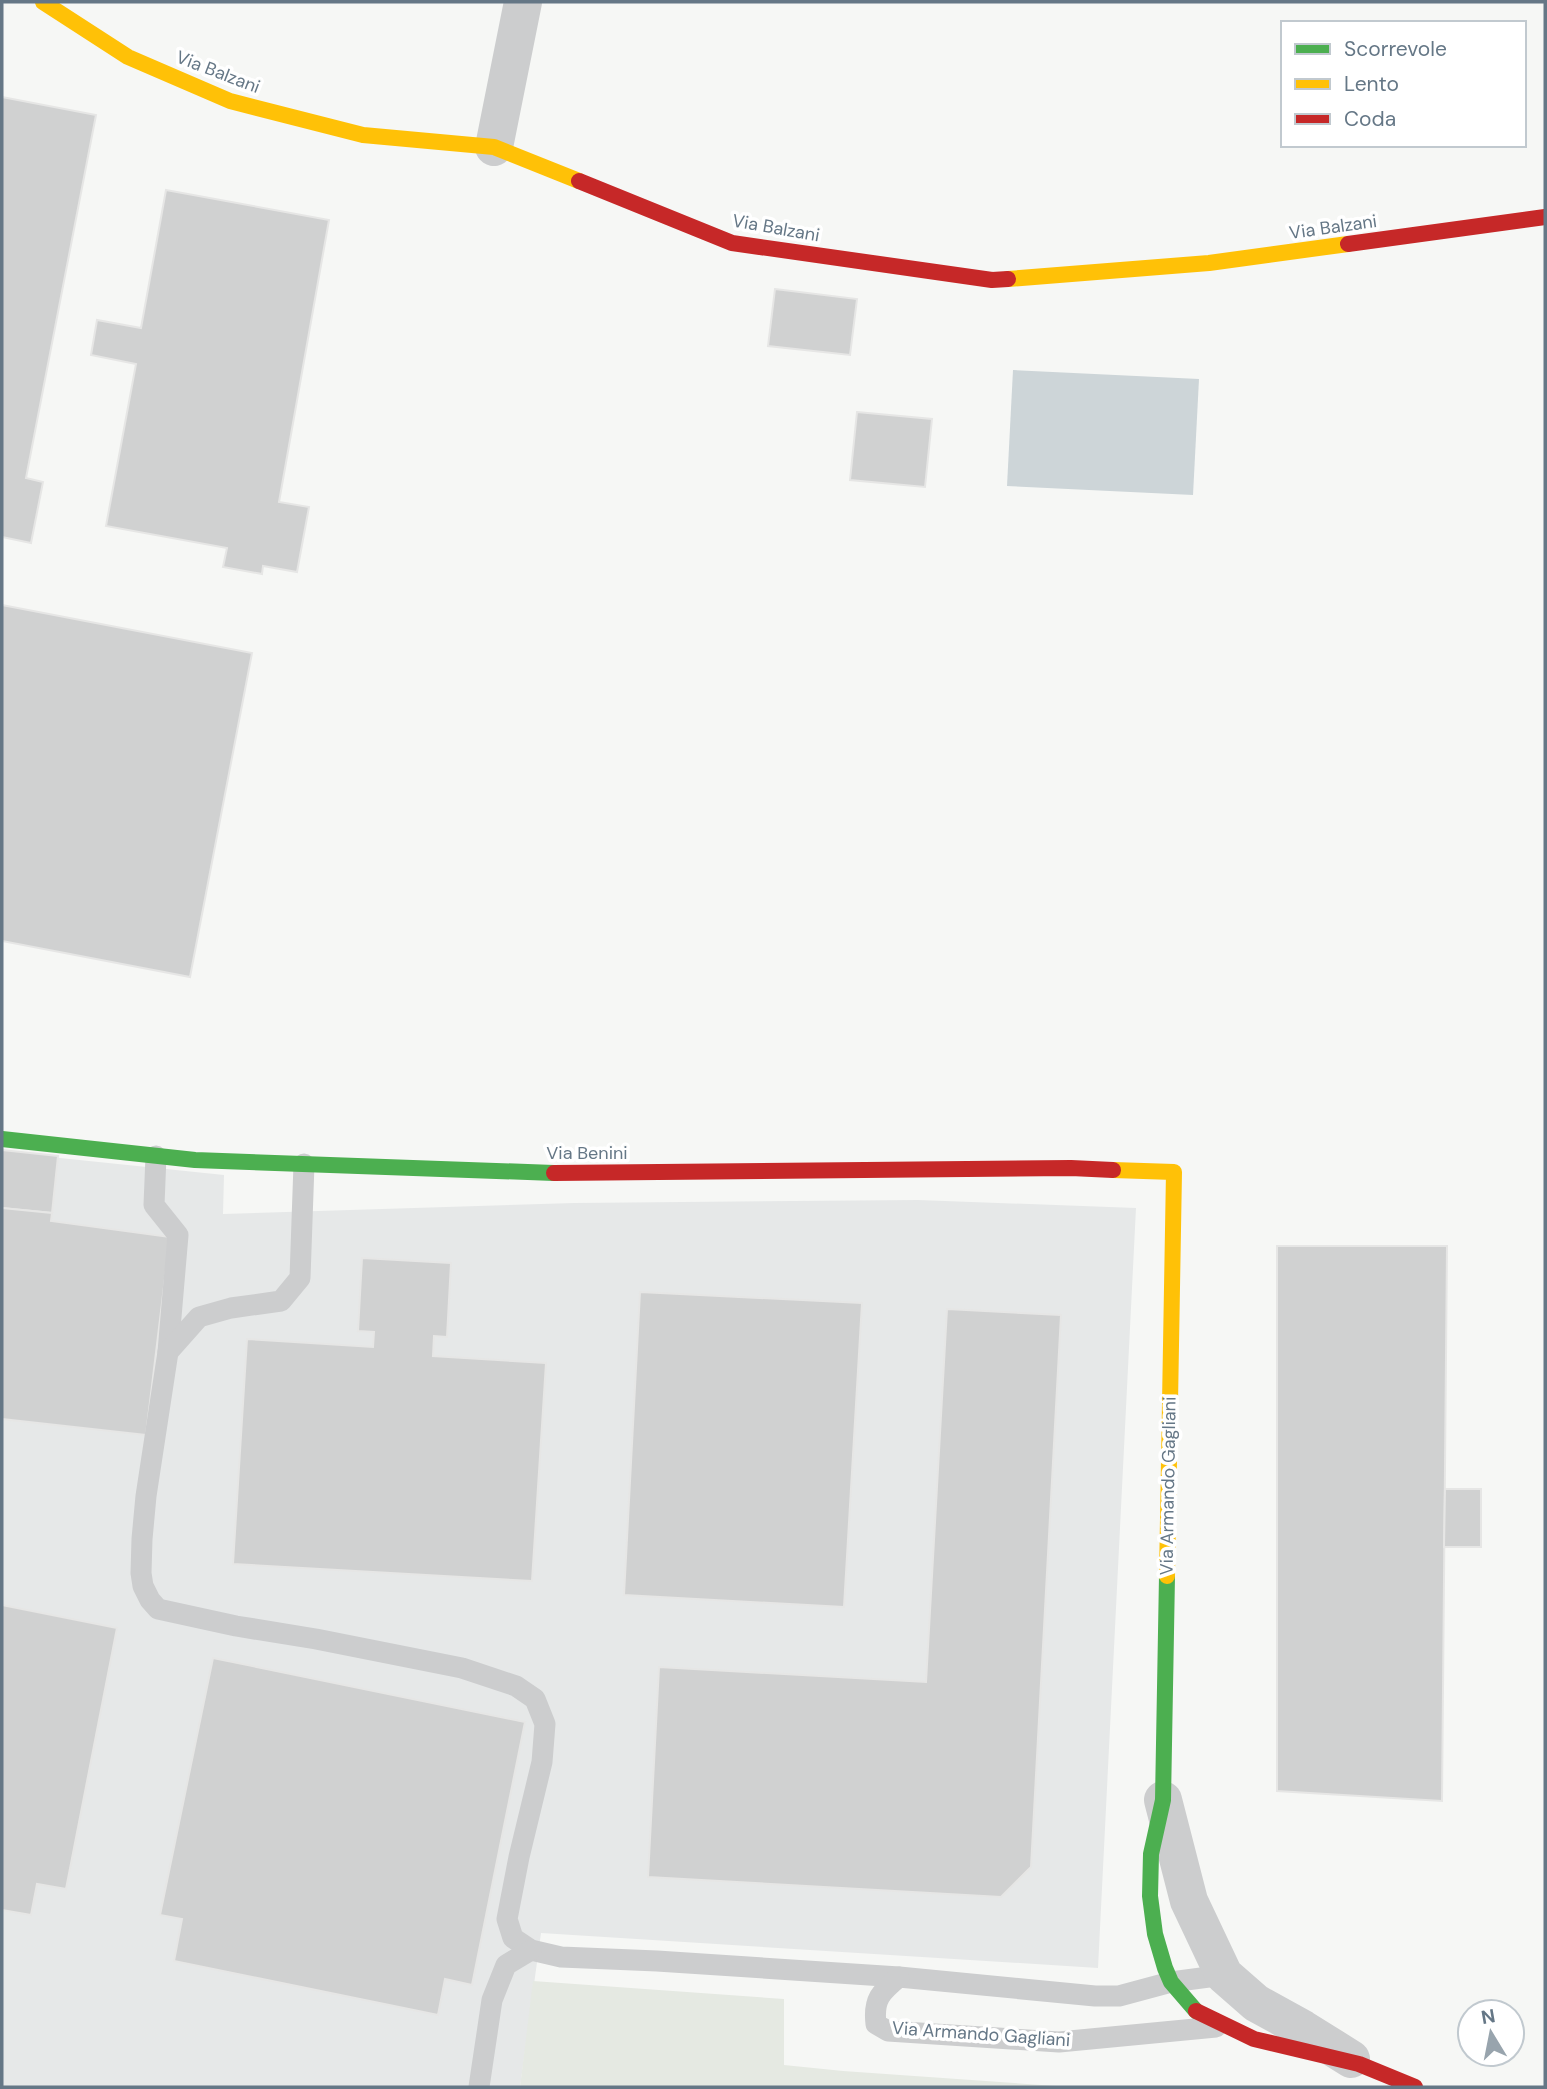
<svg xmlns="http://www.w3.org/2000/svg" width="1547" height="2089" font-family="'DM Sans',sans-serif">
	<rect width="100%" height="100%" fill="#f6f7f5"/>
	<path fill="#e6e8e8" d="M2,1152l222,23 -1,39 351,-11 344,-3 218,8 -38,760 -557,-35 -21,154h-518z"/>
	<path fill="#e5e9e2" d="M533,1981l251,18v66l59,6 227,16h-550z"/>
	<path fill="#cdd5d8" d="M1013,370l186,9 -6,116 -186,-9z"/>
	<g fill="#d0d1d1" stroke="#e6e6e5" stroke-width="2">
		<path d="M2,97l94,18 -70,363 17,4 -12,61 -29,-6z"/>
		<path d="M166,190l163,30 -50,282 30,5 -12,65 -34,-6 -1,8 -39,-7 4,-19 -121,-22 30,-162 -45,-9 6,-35 44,8z"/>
		<path d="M775,289l82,10 -7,56 -82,-9z"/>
		<path d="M857,412l75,7 -7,68 -75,-7z"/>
		<path d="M2,605l250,48 -62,324 -188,-36z"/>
		<path d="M2,1150l56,6 -6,57 -50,-5z"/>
		<path d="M2,1208l50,5 -1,8 119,16 -24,198 -144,-16z"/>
		<path d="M1277,1246h170l-5,555 -165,-10z"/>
		<path d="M362,1258l89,5 -4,74 -13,-1 -1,20 113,7 -14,218 -299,-17 14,-225 126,8 1,-15 -16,-1z"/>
		<path d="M640,1292l222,11 -18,304 -220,-12z"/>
		<path d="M947,1309l114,6 -30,552 -30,30 -353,-20 11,-210 267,15z"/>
		<path d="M1445,1489h36v58h-37z"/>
		<path d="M2,1605l115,23 -51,261 -29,-5 -6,31 -29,-5z"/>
		<path d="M213,1658l312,64 -53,263 -27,-6 -7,36 -264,-54 8,-42 -22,-4z"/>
	</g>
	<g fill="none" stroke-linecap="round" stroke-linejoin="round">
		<g stroke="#cccdce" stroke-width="21">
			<path d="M156,1156l-2,49 24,30 -10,117"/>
			<path d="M304,1164l-4,114 -19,23 -50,7 -32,9 -31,35 -22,144 -4,43 -1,34 2,13 7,14 8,9 78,17 80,13 146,29 54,18 19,13 10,25 -3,38 -23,95 -12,62 6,19 18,12 30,7 96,4 242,16 196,19h24l52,-14 53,-7"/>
			<path d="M899,1977c-18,15 -26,22 -23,47l12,7 171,11 157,-15"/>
			<path d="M479,2087l13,-87 14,-35 25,-15"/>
		</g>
		<g stroke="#cccdce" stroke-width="38">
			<path d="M494,147l29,-145"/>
			<path d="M1163,1800l26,101 35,74 32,28 47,26 48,30"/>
		</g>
		<g stroke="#4caf50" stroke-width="16">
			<path d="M2,1139l193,21 359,13"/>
			<path d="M1167,1576l-4,224 -12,54 -1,42 5,38 10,34 6,14 25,29"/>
		</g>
		<g stroke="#ffc107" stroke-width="16">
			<path d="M43,2l85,55 102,44 133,34 131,12 85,34"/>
			<path d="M1008,279l201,-16 139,-19"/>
			<path d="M1113,1170l61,2 -7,404"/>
		</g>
		<g stroke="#c62828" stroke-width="16">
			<path d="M579,181l153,62 260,37 16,-1"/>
			<path d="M1348,244l197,-27"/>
			<path d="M554,1173l517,-5 42,2"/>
			<path d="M1196,2011l58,28 105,25 56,23"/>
		</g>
	</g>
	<g text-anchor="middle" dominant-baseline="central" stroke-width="7" stroke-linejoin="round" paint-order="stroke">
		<g font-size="18" fill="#657786" stroke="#fff">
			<text transform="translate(218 72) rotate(21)">Via Balzani</text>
			<text transform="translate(1333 227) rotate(-8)">Via Balzani</text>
			<text transform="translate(776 228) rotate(10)">Via Balzani</text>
			<text x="587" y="1153">Via Benini</text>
			<text transform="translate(1168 1486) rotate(-89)">Via Armando Gagliani</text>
			<text transform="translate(981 2034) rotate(4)">Via Armando Gagliani</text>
		</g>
	</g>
	<rect width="1547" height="2089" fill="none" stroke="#657786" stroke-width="7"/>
	<rect x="1281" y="21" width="245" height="126" fill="#ffffff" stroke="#c1c9cf" stroke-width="2"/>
	<rect x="1295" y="44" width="35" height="10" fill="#4caf50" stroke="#c1c9cf" stroke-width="2"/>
	<text x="1344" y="56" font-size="21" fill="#657786">Scorrevole</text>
	<rect x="1295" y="79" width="35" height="10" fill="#ffc107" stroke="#c1c9cf" stroke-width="2"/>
	<text x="1344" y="91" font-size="21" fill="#657786">Lento</text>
	<rect x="1295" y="114" width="35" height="10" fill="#c62828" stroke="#c1c9cf" stroke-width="2"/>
	<text x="1344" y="126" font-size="21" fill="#657786">Coda</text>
	<g transform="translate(1491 2033) rotate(350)"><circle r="33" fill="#ffffff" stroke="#c1c9cf" stroke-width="2"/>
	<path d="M0-5L12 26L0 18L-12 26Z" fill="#98a4ad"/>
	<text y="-10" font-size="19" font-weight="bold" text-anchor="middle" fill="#657786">N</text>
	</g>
</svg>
